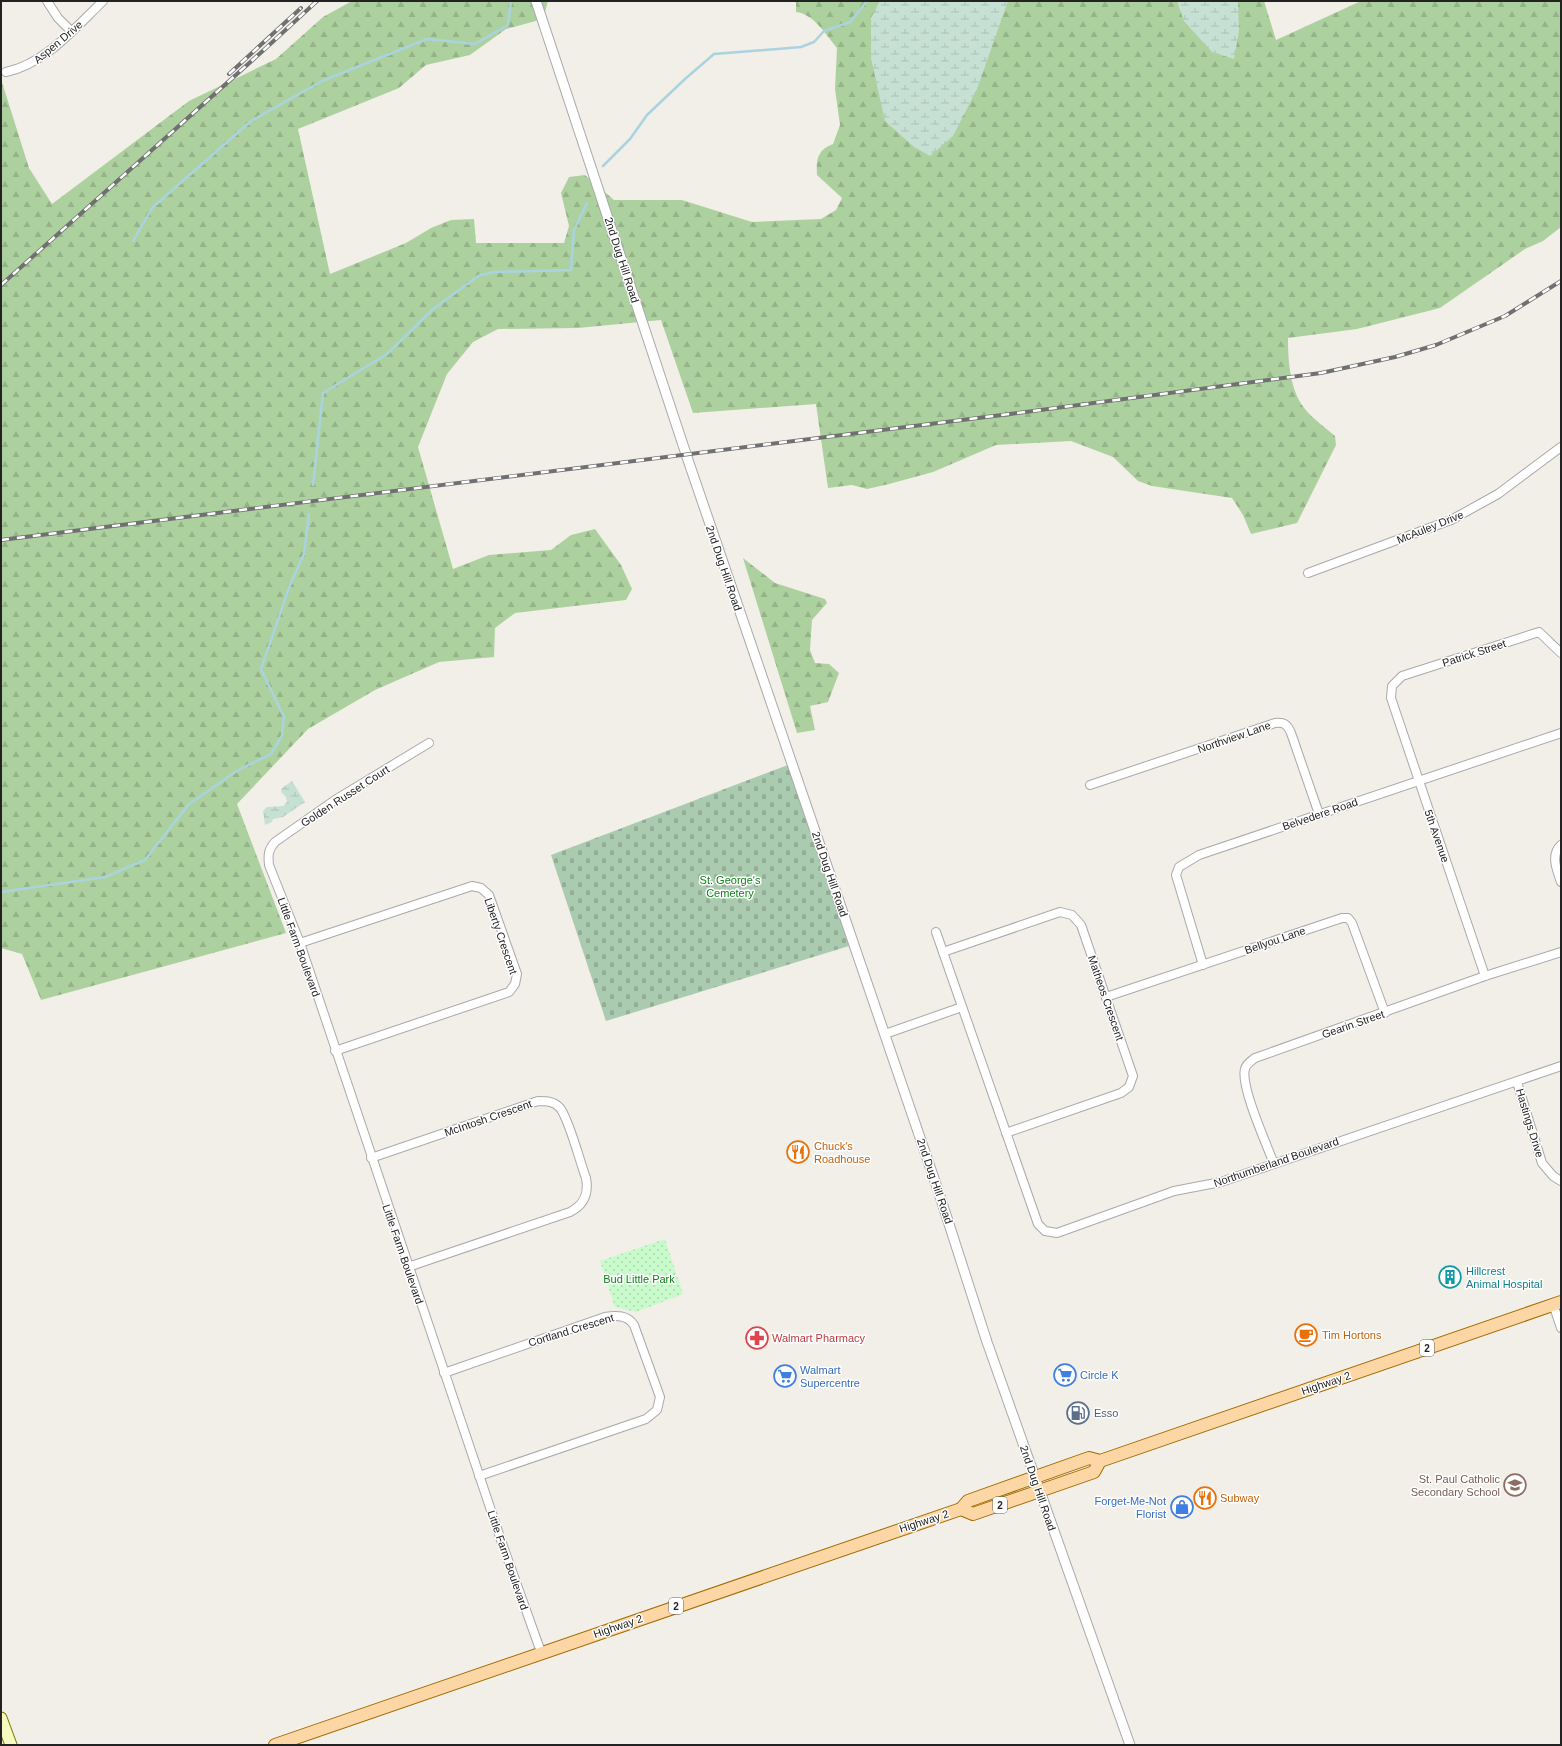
<svg xmlns="http://www.w3.org/2000/svg" width="1562" height="1746" font-family="Helvetica,sans-serif">
	<defs>
		<pattern id="forest-firs" width="22" height="20" patternUnits="userSpaceOnUse"><rect width="22" height="20" fill="#add19e"/><path d="M5 1l3.5 6h-7zM16 11l3.5 6h-7z" fill="#95b388"/></pattern>
		<pattern id="wetland-marsh" width="20" height="14" patternUnits="userSpaceOnUse"><rect width="20" height="14" fill="#c6e0d4"/><path d="M1 5h8M5 5V1M11 12h8M15 12V8" fill="none" stroke="#aac0b6"/></pattern>
		<pattern id="cemetery-stones" width="16" height="16" patternUnits="userSpaceOnUse"><rect width="16" height="16" fill="#aacbaf"/><path d="M2 7V4a2 2 0 0 1 4 0v3zM10 15v-3a2 2 0 0 1 4 0v3z" fill="#92ae96"/></pattern>
		<pattern id="park-dots" width="8" height="8" patternUnits="userSpaceOnUse"><rect width="8" height="8" fill="#c8facc"/><path d="M2 2h.1M6 6h.1" fill="none" stroke="#acd6af" stroke-width="1.8" stroke-linecap="round"/></pattern>
	</defs>
	<rect width="100%" height="100%" fill="#f2efe9"/>
	<g fill="url(#forest-firs)">
		<path d="M352,1h196l-5,18 -37,10 -36,26 -44,10 -27,23 -101,41 32,145 76,-31 25,-15 20,-8 23,-1 2,24h88l5,-17 -8,-33 8,-16 16,-2 29,25h68l70,22 69,-3 15,-9 6,-12 -25,-23c-1,-15 0,-25 16,-31l7,-19 -5,-36 2,-41c-11,-13 -23,-34 -41,-36v-11h468l12,39 85,-39h200v226l-18,14 -18,8 -85,59 -83,21 -69,9c0,23 2,53 17,71 8,10 20,18 30,27l1,9 -39,78 -46,11 -8,-19 -11,-17 -80,-12 -14,-5 -25,-24 -42,-16 -75,4 -63,27 -44,12 -22,5 -15,-4 -24,3 -12,-84 -123,9 -32,-93 -83,8 -80,1 -25,13 -26,32 -29,73 35,122 36,-14 62,-5 20,-15 24,-6 26,36 11,24 -6,11 -111,13 -20,15 -1,29 -55,5 -64,28 -67,39 -71,75 49,129 -245,67 -19,-46 -21,-6v-869l28,89 23,36 137,-103 87,-42 47,-42z"/>
		<path d="M743,558l32,25 50,16 2,4 -15,17 -2,30 5,13 14,1 10,9 -11,29 -18,4 5,24 -18,3z"/>
	</g>
	<g fill="url(#wetland-marsh)">
		<path d="M880,1h128l-31,88 -24,47 -23,20 -16,-9 -29,-26 -14,-63v-40z"/>
		<path d="M1177,1h61l1,30 -5,28 -22,-7 -28,-31z"/>
		<path d="M292,781l13,21 -22,15 -10,2 -1,3 -7,3 -2,-14 4,-4 16,-1 4,-4 -1,-5 -5,-5 1,-4z"/>
	</g>
	<path fill="url(#cemetery-stones)" d="M788,765l61,181 -243,75 -55,-166z"/>
	<path fill="url(#park-dots)" d="M665,1239l18,55 -47,18 -21,-5 -15,-46z"/>
	<g fill="none" stroke-linecap="round" stroke-linejoin="round">
		<g stroke="#aad3df" stroke-width="2.5">
			<path d="M603,166l27,-27 17,-24 38,-36 29,-25 87,-7 13,-5 10,-11 26,-9 17,-21"/>
			<path d="M133,241l19,-33 99,-87 71,-40 105,-42 48,5 33,-19 3,-24"/>
			<path d="M313,485l10,-92 64,-39 45,-44 46,-34 16,-4 77,-2 3,-40 13,-27"/>
			<path d="M1,892l104,-15 40,-17 43,-55 50,-35 33,-16 11,-18 2,-19 -23,-48 29,-84 14,-31 5,-40"/>
		</g>
		<g stroke="#a9a9a9" stroke-width="10">
			<g id="minor">
				<path d="M47,1l11,17 13,13"/>
				<path d="M6,72c39,-8 69,-44 97,-71"/>
				<path d="M1308,573l143,-53 47,-26 63,-47"/>
				<path d="M429,743l-94,57 -60,42c-7,8 -7,13 -6,23l31,78 203,603 38,106"/>
				<path d="M1090,785l185,-62c9,-1 12,1 16,10l28,81"/>
				<path d="M1561,845c-11,10 -4,25 0,37"/>
				<path d="M936,932l102,292 7,7 12,2 117,-42 47,-9 340,-116"/>
				<path d="M300,943l172,-57 9,2 8,7 28,79 -2,10 -6,8 -174,59"/>
				<path d="M943,952l117,-40 12,3 9,10 52,151 -4,11 -8,6 -115,40"/>
				<path d="M1203,965l-27,-90 3,-8 20,-12 362,-122"/>
				<path d="M1485,976l-94,-278 1,-12 10,-10 137,-44 22,21"/>
				<path d="M1106,997l236,-79h6l4,5 33,90"/>
				<path d="M885,1034l77,-27"/>
				<path d="M1517,1082l25,81 11,13 8,5"/>
				<path d="M371,1158l167,-57c8,0 16,0 22,7 9,11 20,54 26,70 3,16 -2,27 -16,34l-162,55"/>
				<path d="M1274,1164c-7,-19 -34,-78 -29,-95 1,-5 6,-8 10,-11l230,-82 76,-24"/>
				<path d="M1553,1304l8,24"/>
				<path d="M444,1373l161,-56c12,-2 22,-2 29,8l26,72 -3,13 -11,9 -167,57"/>
			</g>
		</g>
		<g stroke="#a9a9a9" stroke-width="11">
			<path id="tertiary" d="M536,1l152,459 251,733 48,149 143,403"/>
		</g>
		<g stroke="#707d05" stroke-width="13">
			<path id="secondary" d="M1,1718l10,27"/>
		</g>
		<g stroke="#a06b00" stroke-width="14">
			<g id="primary">
				<path d="M961,1509l12,5 121,-42 6,-11"/>
				<path d="M275,1745l686,-236 7,-8 121,-43 11,3 461,-159"/>
			</g>
		</g>
		<use href="#minor" stroke="#fff" stroke-width="8"/>
		<use href="#tertiary" stroke="#fff" stroke-width="9"/>
		<use href="#secondary" stroke="#f7fabf" stroke-width="11"/>
		<use href="#primary" stroke="#fcd6a4" stroke-width="12"/>
		<g stroke="#707070" stroke-width="4">
			<g id="rail">
				<path d="M229,74l72,-66"/>
				<path d="M1,285l265,-237 51,-47"/>
				<path d="M1,540l1009,-126 311,-41 74,-16 41,-12 69,-29 56,-35"/>
			</g>
		</g>
		<use href="#rail" stroke="#fff" stroke-width="2.5" stroke-dasharray="8" stroke-linecap="butt"/>
	</g>
	<defs>
		<g id="restaurant-ring" transform="scale(1.15)"><circle r="9.5" fill="#fff" stroke="#e8710a" stroke-width="1.5"/><path d="M-5-6h1v4h1v-4h1v4h1v-4h1v5L-1.5 .5V6h-2V.5L-5-1ZM5-6V6H3V1.5H1.5Q1.5-4 5-6Z" fill="#e8710a"/></g>
		<g id="building-ring" transform="scale(1.15)"><circle r="9.5" fill="#fff" stroke="#0f9aa8" stroke-width="1.5"/><path d="M-4-6H4V6H1V3H-1V6H-4ZM-2.5-4.3h1.7v1.8h-1.7ZM.8-4.3h1.7v1.8H.8ZM-2.5-1h1.7V.8h-1.7ZM.8-1h1.7V.8H.8Z" fill="#0f9aa8"/></g>
		<g id="cafe-ring" transform="scale(1.15)"><circle r="9.5" fill="#fff" stroke="#e8710a" stroke-width="1.5"/><path d="M-5.5-4.5H6V0H3Q3 3.5 0 3.5H-2.5Q-5.5 3.5-5.5 0ZM3-3.2v2h1.7v-2ZM-6 4.5H4V6H-6Z" fill="#e8710a"/></g>
		<g id="pharmacy-ring" transform="scale(1.15)"><circle r="9.5" fill="#fff" stroke="#e0444e" stroke-width="1.5"/><path d="M-2-6h4v4h4v4h-4v4h-4v-4h-4v-4h4Z" fill="#e0444e"/></g>
		<g id="supermarket-ring" transform="scale(1.15)"><circle r="9.5" fill="#fff" stroke="#3f7fe0" stroke-width="1.5"/><path d="M-6-5.5h2.5l.6 2H6L4.5 2H-2.5L-4.4-4H-6ZM-1.5 3.2a1.3 1.3 0 1 0 .1 0ZM3 3.2a1.3 1.3 0 1 0 .1 0Z" fill="#3f7fe0"/></g>
		<g id="fuel-ring" transform="scale(1.15)"><circle r="9.5" fill="#fff" stroke="#5c6f8a" stroke-width="1.5"/><path d="M-5.5-6h7V0h2V4h1.3V-2.5L3-4.5l.8-.8L6-3V5H2.5V1h-1V6h-7ZM-4.2-4.7v3.2H.2V-4.7Z" fill="#5c6f8a"/></g>
		<g id="school-ring" transform="scale(1.15)"><circle r="9.5" fill="#fff" stroke="#8d6e63" stroke-width="1.5"/><path d="M0-5L7-2L0 1L-7-2ZM-4 1L0 2.5L4 1V4Q0 6-4 4Z" fill="#8d6e63"/></g>
		<g id="shop-ring" transform="scale(1.15)"><circle r="9.5" fill="#fff" stroke="#3f7fe0" stroke-width="1.5"/><path d="M-5-2.5h2.3a2.7 3.5 0 0 1 5.4 0H5L5.5 6h-11ZM-1.5-2.5h3a1.5 2.3 0 0 0-3 0Z" fill="#3f7fe0"/></g>
	</defs>
	<g fill-rule="evenodd">
		<use href="#restaurant-ring" x="798" y="1152"/>
		<use href="#building-ring" x="1450" y="1277"/>
		<use href="#cafe-ring" x="1306" y="1335"/>
		<use href="#pharmacy-ring" x="757" y="1338"/>
		<use href="#supermarket-ring" x="1065" y="1375"/>
		<use href="#supermarket-ring" x="785" y="1376"/>
		<use href="#fuel-ring" x="1078" y="1413"/>
		<use href="#school-ring" x="1515" y="1485"/>
		<use href="#restaurant-ring" x="1205" y="1498"/>
		<use href="#shop-ring" x="1182" y="1507"/>
	</g>
	<g text-anchor="middle" dominant-baseline="central" stroke-width="3" stroke-linejoin="round" paint-order="stroke">
		<g fill="#fff" stroke="#646464" stroke-width="1">
			<rect x="1420" y="1340" width="14" height="16" rx="3"/>
			<rect x="993" y="1497" width="14" height="16" rx="3"/>
			<rect x="669" y="1598" width="14" height="16" rx="3"/>
		</g>
		<g font-size="10" font-weight="bold" fill="#222">
			<text x="1427" y="1348">2</text>
			<text x="1000" y="1505">2</text>
			<text x="676" y="1606">2</text>
		</g>
		<g font-size="11" fill="#222" stroke="#fff">
			<text transform="translate(58 42) rotate(-40)">Aspen Drive</text>
			<text transform="translate(622 260) rotate(72)">2nd Dug Hill Road</text>
			<text transform="translate(1430 527) rotate(-22)">McAuley Drive</text>
			<text transform="translate(724 568) rotate(71)">2nd Dug Hill Road</text>
			<text transform="translate(1474 653) rotate(-18)">Patrick Street</text>
			<text transform="translate(1234 737) rotate(-19)">Northview Lane</text>
			<text transform="translate(345 796) rotate(-33)">Golden Russet Court</text>
			<text transform="translate(1320 814) rotate(-19)">Belvedere Road</text>
			<text transform="translate(1437 836) rotate(71)">5th Avenue</text>
			<text transform="translate(830 874) rotate(71)">2nd Dug Hill Road</text>
			<text transform="translate(501 936) rotate(71)">Liberty Crescent</text>
			<text transform="translate(1275 940) rotate(-19)">Bellyou Lane</text>
			<text transform="translate(299 947) rotate(70)">Little Farm Boulevard</text>
			<text transform="translate(1106 998) rotate(71)">Matheos Crescent</text>
			<text transform="translate(1353 1024) rotate(-19)">Gearin Street</text>
			<text transform="translate(488 1118) rotate(-19)">McIntosh Crescent</text>
			<text transform="translate(1530 1123) rotate(73)">Hastings Drive</text>
			<text transform="translate(1276 1162) rotate(-19)">Northumberland Boulevard</text>
			<text transform="translate(935 1181) rotate(71)">2nd Dug Hill Road</text>
			<text transform="translate(403 1254) rotate(71)">Little Farm Boulevard</text>
			<text transform="translate(571 1330) rotate(-17)">Cortland Crescent</text>
			<text transform="translate(1326 1383) rotate(-19)">Highway 2</text>
			<text transform="translate(1038 1488) rotate(71)">2nd Dug Hill Road</text>
			<text transform="translate(924 1521) rotate(-18)">Highway 2</text>
			<text transform="translate(508 1560) rotate(71)">Little Farm Boulevard</text>
			<text transform="translate(618 1626) rotate(-19)">Highway 2</text>
		</g>
		<g font-size="11" fill="#0c8416" stroke="#fff">
			<text x="730" y="880">St. George's<tspan x="730" dy="13">Cemetery</tspan></text>
			<text x="639" y="1279">Bud Little Park</text>
		</g>
		<g font-size="11" fill="#c56008" stroke="#fff" text-anchor="start">
			<text x="814" y="1146">Chuck's<tspan x="814" dy="13">Roadhouse</tspan></text>
			<text x="1322" y="1335">Tim Hortons</text>
			<text x="1220" y="1498">Subway</text>
		</g>
		<g font-size="11" fill="#0d838f" stroke="#fff" text-anchor="start">
			<text x="1466" y="1271">Hillcrest<tspan x="1466" dy="13">Animal Hospital</tspan></text>
		</g>
		<g font-size="11" fill="#be3a42" stroke="#fff" text-anchor="start">
			<text x="772" y="1338">Walmart Pharmacy</text>
		</g>
		<g font-size="11" fill="#366cbe" stroke="#fff" text-anchor="start">
			<text x="800" y="1370">Walmart<tspan x="800" dy="13">Supercentre</tspan></text>
			<text x="1080" y="1375">Circle K</text>
			<text x="1166" y="1501" text-anchor="end">Forget-Me-Not<tspan x="1166" dy="13">Florist</tspan></text>
		</g>
		<g font-size="11" fill="#4e5e75" stroke="#fff" text-anchor="start">
			<text x="1094" y="1413">Esso</text>
		</g>
		<g font-size="11" fill="#785e54" stroke="#fff" text-anchor="end">
			<text x="1500" y="1479">St. Paul Catholic<tspan x="1500" dy="13">Secondary School</tspan></text>
		</g>
	</g>
	<rect width="1562" height="1746" fill="none" stroke="#222222" stroke-width="4"/>
</svg>
